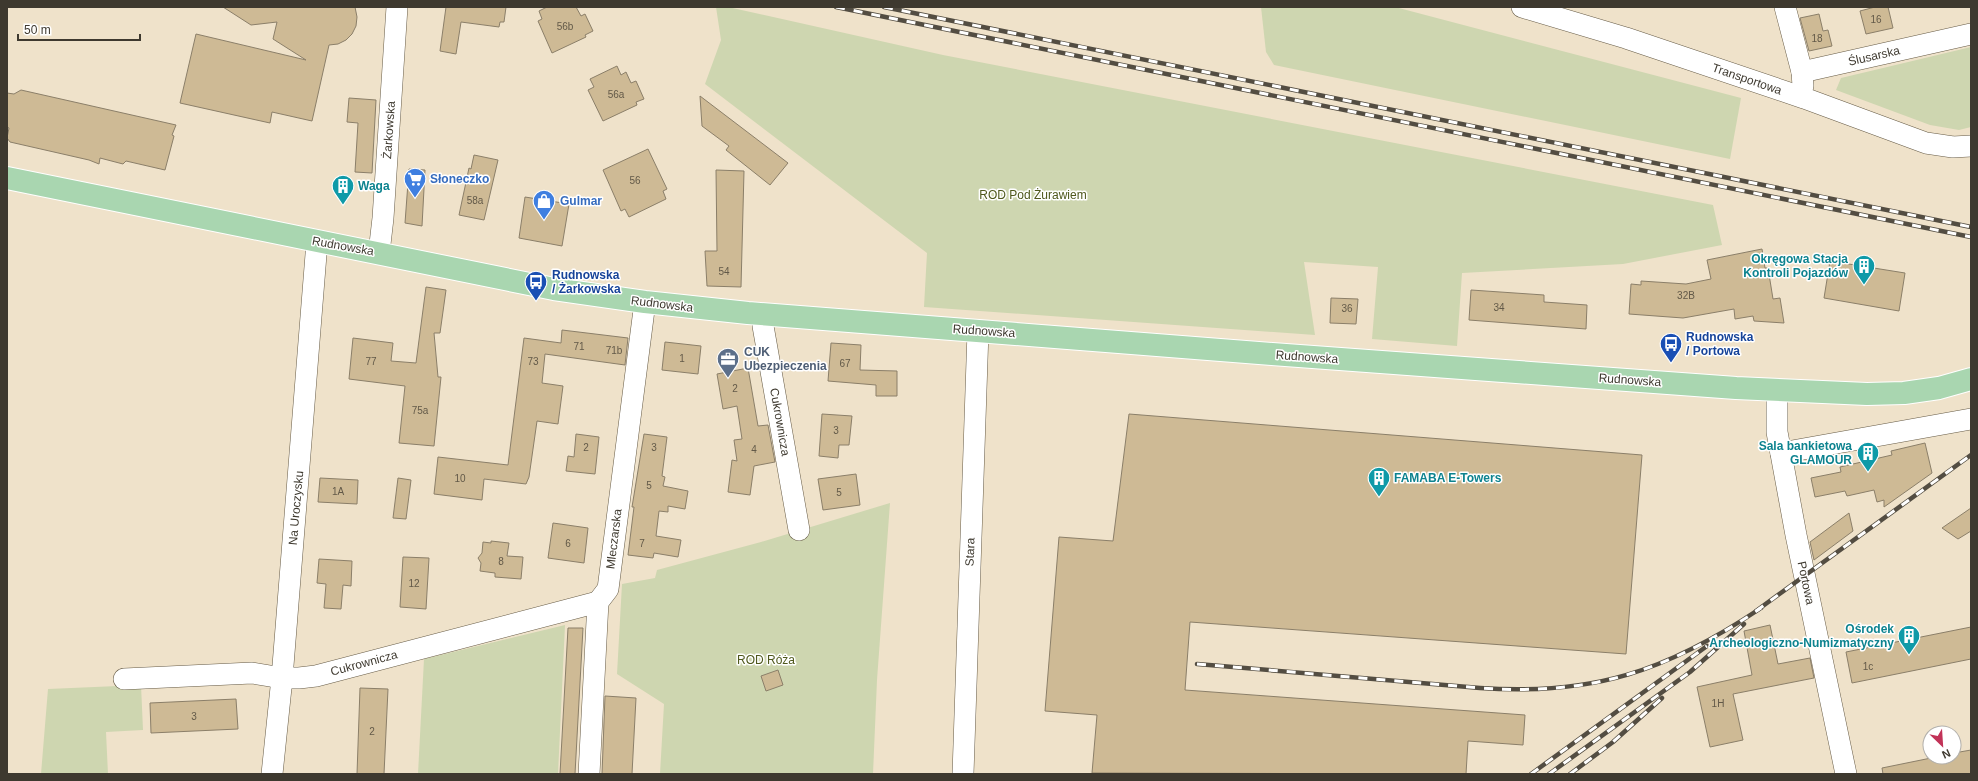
<svg xmlns="http://www.w3.org/2000/svg" width="1978" height="781" font-family="Helvetica,sans-serif">
	<rect width="100%" height="100%" fill="#efe2ca"/>
	<g fill="#ced6b0">
		<path d="M716,7h12l215,48 770,150 9,40 -99,19 -161,9 -5,73 -85,-7 6,-72 -74,-5 11,73 -391,-28 3,-54 -222,-169 16,-44z"/>
		<path d="M1261,7h134l346,91 -11,61 -456,-94 -8,-13z"/>
		<path d="M1971,47v80l-12,3 -29,-5 -94,-35 5,-12z"/>
		<path d="M890,503l-13,177 -4,94h-213l4,-70 -47,-30 5,-90 33,-6 2,-8 104,-28z"/>
		<path d="M565,625l-7,149h-140l6,-115z"/>
		<path d="M141,685l2,45 -37,2 2,42h-67l7,-85z"/>
	</g>
	<g fill="#ceba95" stroke="#8b7f69">
		<path d="M223,7h132l2,10 -1,9 -4,8 -6,6 -8,4 -9,1 -17,76 -40,-9 -2,11 -90,-20 16,-69 110,26 -33,-21 4,-17 -26,3z"/>
		<path d="M446,7h60l-2,15h-4l-1,5 -38,-5 -5,32 -16,-3z"/>
		<path d="M547,7h29l5,9 4,-2 8,17 -8,4 1,2 -34,16 -14,-32 4,-2 -3,-8z"/>
		<path d="M1875,7h13l5,21 -27,6 -6,-23z"/>
		<path d="M1819,14l4,17 5,-1 4,16 -23,5 -9,-33z"/>
		<path d="M617,66l4,9 5,-3 5,11 5,-2 8,18 -8,3 1,3 -34,16 -15,-31 6,-3 -4,-8z"/>
		<path d="M21,90l155,35 -4,10 2,1 -9,34 -39,-9 -3,3 -23,-6 -1,6 -10,-4 -79,-18 -3,-4 2,-10 -2,-1v-34l7,1z"/>
		<path d="M700,96l88,67 -18,22 -44,-35 3,-4 -27,-20z"/>
		<path d="M349,98l27,2 -4,73 -17,-1 3,-49 -11,-1z"/>
		<path d="M648,149l19,40 -4,2 3,8 -37,18 -4,-8 -4,2 -18,-41z"/>
		<path d="M474,155l24,5 -14,60 -25,-5 10,-47 2,1z"/>
		<path d="M409,169l16,1 -3,56 -17,-3z"/>
		<path d="M716,170l28,1 -3,116 -34,-1 -2,-35h12z"/>
		<path d="M525,197l44,7 -7,42 -43,-8z"/>
		<path d="M1762,249l3,19h3l5,31 7,-1 4,25 -30,-2 -1,-5 -18,3 -1,-10 -51,9 -54,-4 2,-30 10,1v-4l45,3 25,-5 -4,-19z"/>
		<path d="M1830,261l75,12 -6,38 -75,-13z"/>
		<path d="M426,287l20,3 -6,43h-6l4,44h3l-7,69 -35,-3 6,-57 -56,-7 4,-41 40,5 -2,18 25,2z"/>
		<path d="M1471,290l73,5v7l43,3 -1,24 -117,-9z"/>
		<path d="M1331,298l27,1 -2,25 -26,-1z"/>
		<path d="M562,330l66,8 -3,27 -80,-11 -3,29 21,3 -5,38 -21,-3 -8,56 -3,7 -42,-5 -2,21 -48,-6 4,-37 70,8 16,-127 37,5z"/>
		<path d="M665,342l36,4 -3,28 -36,-4z"/>
		<path d="M831,343l30,2 -1,25 37,1v25h-21v-11l-48,-4z"/>
		<path d="M748,368l10,58 10,-1 7,37 -21,4 -4,29 -22,-3 4,-32 5,1 -3,-21 8,-1 -5,-33 -14,3 -6,-35z"/>
		<path d="M822,414l30,2 -3,29h-10l-1,13 -19,-2z"/>
		<path d="M1129,414l513,41 -16,199 -436,-32 -5,68 340,25 -2,30 -55,-4 -2,33 -374,-1 5,-58 -52,-4 14,-174 54,4z"/>
		<path d="M576,434l23,3 -4,37 -29,-3 2,-15 6,1z"/>
		<path d="M644,434l23,3 -5,39 3,1 -2,9 25,5 -3,18 -17,-3v6l-9,-1 -3,25 25,4 -3,17 -24,-4 -1,5 -25,-3 6,-48h-2z"/>
		<path d="M1925,443l7,30 -48,34v-7l-7,2 -3,-12 -27,6 -2,-5 -30,6 -4,-19 30,-6 -1,-5 52,-12 -1,-4z"/>
		<path d="M856,474l4,31 -37,5 -5,-31z"/>
		<path d="M320,478l38,2 -1,24 -39,-2z"/>
		<path d="M398,478l13,2 -5,39 -13,-1z"/>
		<path d="M1971,508v23l-13,8 -16,-11z"/>
		<path d="M1849,513l4,18 -39,29 -4,-18z"/>
		<path d="M553,523l35,5 -4,35 -36,-5z"/>
		<path d="M491,541l18,2 -2,13 16,1 -2,22 -26,-2v-4l-15,-2 1,-8 -3,-5 4,-5 1,-11 8,1z"/>
		<path d="M403,557l26,1 -3,51 -26,-2z"/>
		<path d="M319,559l33,2 -1,25 -8,-1 -2,24 -17,-1 2,-24 -9,-1z"/>
		<path d="M1770,625l8,39 32,-6 4,20 -81,16 10,46 -33,7 -13,-60 55,-12 -8,-44z"/>
		<path d="M1971,627v32l-119,24 -6,-31z"/>
		<path d="M568,628h15l-8,146h-15z"/>
		<path d="M778,670l5,15 -17,6 -5,-15z"/>
		<path d="M360,688l28,1 -4,85h-27z"/>
		<path d="M605,696l31,2 -4,76h-30z"/>
		<path d="M236,699l2,30 -87,4 -1,-30z"/>
		<path d="M1971,750v24h-88l-1,-6 54,-11h18v-4z"/>
	</g>
	<g fill="none" stroke-linecap="round" stroke-linejoin="round">
		<g stroke="#675c47" stroke-width="22">
			<g id="minor">
				<path d="M1522,7l104,31 178,60 122,45 27,4 18,-1"/>
				<path d="M1785,7l17,65 1,14"/>
				<path d="M1802,72l169,-38"/>
				<path d="M379,253l4,-35 14,-211"/>
				<path d="M764,314l-1,12 36,204"/>
				<path d="M1777,390v42l19,103 50,239"/>
				<path d="M1781,453l190,-34"/>
				<path d="M124,679l128,-6 30,5h17l17,-2 282,-74"/>
				<path d="M272,774l10,-96 35,-436"/>
				<path d="M589,774l9,-172 10,-13 37,-287"/>
				<path d="M963,774l15,-443"/>
			</g>
		</g>
		<g stroke="#fff" stroke-width="24">
			<path id="major" d="M7,178l547,111 91,13 103,11 524,41 464,34 131,6 37,-1 35,-5 32,-9"/>
		</g>
		<use href="#minor" stroke="#fff" stroke-width="21"/>
		<use href="#major" stroke="#a9d6b0" stroke-width="22"/>
		<g stroke="#534d42" stroke-width="4.5">
			<g id="rail">
				<path d="M836,7l1135,230"/>
				<path d="M884,7l1087,220"/>
				<path d="M1756,611l215,-156"/>
				<path d="M1197,664l283,24c113,8 187,-17 281,-80"/>
				<path d="M1531,774l176,-128"/>
				<path d="M1549,774l141,-102 54,-48"/>
				<path d="M1570,774l43,-32 49,-44"/>
			</g>
		</g>
		<use href="#rail" stroke="#fff" stroke-width="3" stroke-dasharray="9" stroke-linecap="butt"/>
	</g>
	<defs>
		<g id="supermarket-pin" transform="scale(1.15)"><path d="M0 17L-7.5 6A9.5 9.5 0 1 1 7.5 6Z" fill="#3f7fe0" stroke="#fff"/><path d="M-6-5.5h2.5l.6 2H6L4.5 2H-2.5L-4.4-4H-6ZM-1.5 3.2a1.3 1.3 0 1 0 .1 0ZM3 3.2a1.3 1.3 0 1 0 .1 0Z" fill="#fff"/></g>
		<g id="building-pin" transform="scale(1.15)"><path d="M0 17L-7.5 6A9.5 9.5 0 1 1 7.5 6Z" fill="#0f9aa8" stroke="#fff"/><path d="M-4-6H4V6H1V3H-1V6H-4ZM-2.5-4.3h1.7v1.8h-1.7ZM.8-4.3h1.7v1.8H.8ZM-2.5-1h1.7V.8h-1.7ZM.8-1h1.7V.8H.8Z" fill="#fff"/></g>
		<g id="shop-pin" transform="scale(1.15)"><path d="M0 17L-7.5 6A9.5 9.5 0 1 1 7.5 6Z" fill="#3f7fe0" stroke="#fff"/><path d="M-5-2.5h2.3a2.7 3.5 0 0 1 5.4 0H5L5.5 6h-11ZM-1.5-2.5h3a1.5 2.3 0 0 0-3 0Z" fill="#fff"/></g>
		<g id="bus-pin" transform="scale(1.15)"><path d="M0 17L-7.5 6A9.5 9.5 0 1 1 7.5 6Z" fill="#1a4fb4" stroke="#fff"/><path d="M-5-6H5V4H4V6H2V4H-2V6H-4V4H-5ZM-3.5-4V0h7V-4ZM-3.5 1.2v1.5H-2V1.2ZM2 1.2v1.5H3.5V1.2Z" fill="#fff"/></g>
		<g id="office-pin" transform="scale(1.15)"><path d="M0 17L-7.5 6A9.5 9.5 0 1 1 7.5 6Z" fill="#5c6f8a" stroke="#fff"/><path d="M-6-3h4V-5.5h4V-3h4V5H-6ZM-1-4.5V-3h2v-1.5ZM-6 0V1H6V0Z" fill="#fff"/></g>
	</defs>
	<g fill-rule="evenodd">
		<use href="#supermarket-pin" x="415" y="179"/>
		<use href="#building-pin" x="343" y="186"/>
		<use href="#shop-pin" x="544" y="201"/>
		<use href="#building-pin" x="1864" y="266"/>
		<use href="#bus-pin" x="536" y="282"/>
		<use href="#bus-pin" x="1671" y="344"/>
		<use href="#office-pin" x="728" y="359"/>
		<use href="#building-pin" x="1868" y="453"/>
		<use href="#building-pin" x="1379" y="478"/>
		<use href="#building-pin" x="1909" y="636"/>
	</g>
	<g text-anchor="middle" dominant-baseline="central" stroke-width="3" stroke-linejoin="round" paint-order="stroke">
		<g font-size="10" fill="#625948">
			<text x="1876" y="19">16</text>
			<text x="565" y="26">56b</text>
			<text x="1817" y="38">18</text>
			<text x="616" y="94">56a</text>
			<text x="635" y="180">56</text>
			<text x="475" y="200">58a</text>
			<text x="724" y="271">54</text>
			<text x="1686" y="295">32B</text>
			<text x="1499" y="307">34</text>
			<text x="1347" y="308">36</text>
			<text x="579" y="346">71</text>
			<text x="614" y="350">71b</text>
			<text x="682" y="358">1</text>
			<text x="371" y="361">77</text>
			<text x="533" y="361">73</text>
			<text x="845" y="363">67</text>
			<text x="735" y="388">2</text>
			<text x="420" y="410">75a</text>
			<text x="836" y="430">3</text>
			<text x="586" y="447">2</text>
			<text x="654" y="447">3</text>
			<text x="754" y="449">4</text>
			<text x="460" y="478">10</text>
			<text x="649" y="485">5</text>
			<text x="338" y="491">1A</text>
			<text x="839" y="492">5</text>
			<text x="568" y="543">6</text>
			<text x="642" y="543">7</text>
			<text x="501" y="561">8</text>
			<text x="414" y="583">12</text>
			<text x="1868" y="666">1c</text>
			<text x="1718" y="703">1H</text>
			<text x="194" y="716">3</text>
			<text x="372" y="731">2</text>
		</g>
		<g font-size="12" fill="#3e392f" stroke="#fff">
			<text transform="translate(1874 56) rotate(-13)">Ślusarska</text>
			<text transform="translate(1747 79) rotate(19)">Transportowa</text>
			<text transform="translate(389 130) rotate(-86)">Żarkowska</text>
			<text transform="translate(343 246) rotate(10)">Rudnowska</text>
			<text transform="translate(662 304) rotate(7)">Rudnowska</text>
			<text transform="translate(984 331) rotate(4)">Rudnowska</text>
			<text transform="translate(1307 357) rotate(4)">Rudnowska</text>
			<text transform="translate(1630 380) rotate(4)">Rudnowska</text>
			<text transform="translate(780 422) rotate(80)">Cukrownicza</text>
			<text transform="translate(296 508) rotate(-85)">Na Uroczysku</text>
			<text transform="translate(614 539) rotate(-83)">Mleczarska</text>
			<text transform="translate(970 552) rotate(-88)">Stara</text>
			<text transform="translate(1806 583) rotate(78)">Portowa</text>
			<text transform="translate(364 663) rotate(-15)">Cukrownicza</text>
		</g>
		<g font-size="12" font-weight="bold" fill="#366cbe" stroke="#fff" text-anchor="start">
			<text x="430" y="179">Słoneczko</text>
			<text x="560" y="201">Gulmar</text>
		</g>
		<g font-size="12" font-weight="bold" fill="#0d838f" stroke="#fff" text-anchor="end">
			<text x="358" y="186" text-anchor="start">Waga</text>
			<text x="1848" y="259">Okręgowa Stacja<tspan x="1848" dy="14">Kontroli Pojazdów</tspan></text>
			<text x="1852" y="446">Sala bankietowa<tspan x="1852" dy="14">GLAMOUR</tspan></text>
			<text x="1394" y="478" text-anchor="start">FAMABA E-Towers</text>
			<text x="1894" y="629">Ośrodek<tspan x="1894" dy="14">Archeologiczno-Numizmatyczny</tspan></text>
		</g>
		<g font-size="12" fill="#4f581c" stroke="#fff">
			<text x="1033" y="195">ROD Pod Żurawiem</text>
			<text x="766" y="660">ROD Róża</text>
		</g>
		<g font-size="12" font-weight="bold" fill="#164399" stroke="#fff" text-anchor="start">
			<text x="552" y="275">Rudnowska<tspan x="552" dy="14">/ Żarkowska</tspan></text>
			<text x="1686" y="337">Rudnowska<tspan x="1686" dy="14">/ Portowa</tspan></text>
		</g>
		<g font-size="12" font-weight="bold" fill="#4e5e75" stroke="#fff" text-anchor="start">
			<text x="744" y="352">CUK<tspan x="744" dy="14">Ubezpieczenia</tspan></text>
		</g>
	</g>
	<rect width="1978" height="781" fill="none" stroke="#3e392f" stroke-width="16"/>
	<g transform="translate(1942 745) rotate(155)"><circle r="19" fill="#ffffff" stroke="#b2b0ac"/>
	<path d="M0-3L7 15L0 10L-7 15Z" fill="#c23358"/>
	<text y="-6" font-size="11" font-weight="bold" text-anchor="middle" fill="#3e392f">N</text>
	</g>
	<path d="M18 34v6h122v-6" fill="none" stroke="#3e392f" stroke-width="2"/>
	<text x="24" y="34" font-size="12" fill="#3e392f" stroke="#ffffff" stroke-width="3" paint-order="stroke">50 m</text>
</svg>
